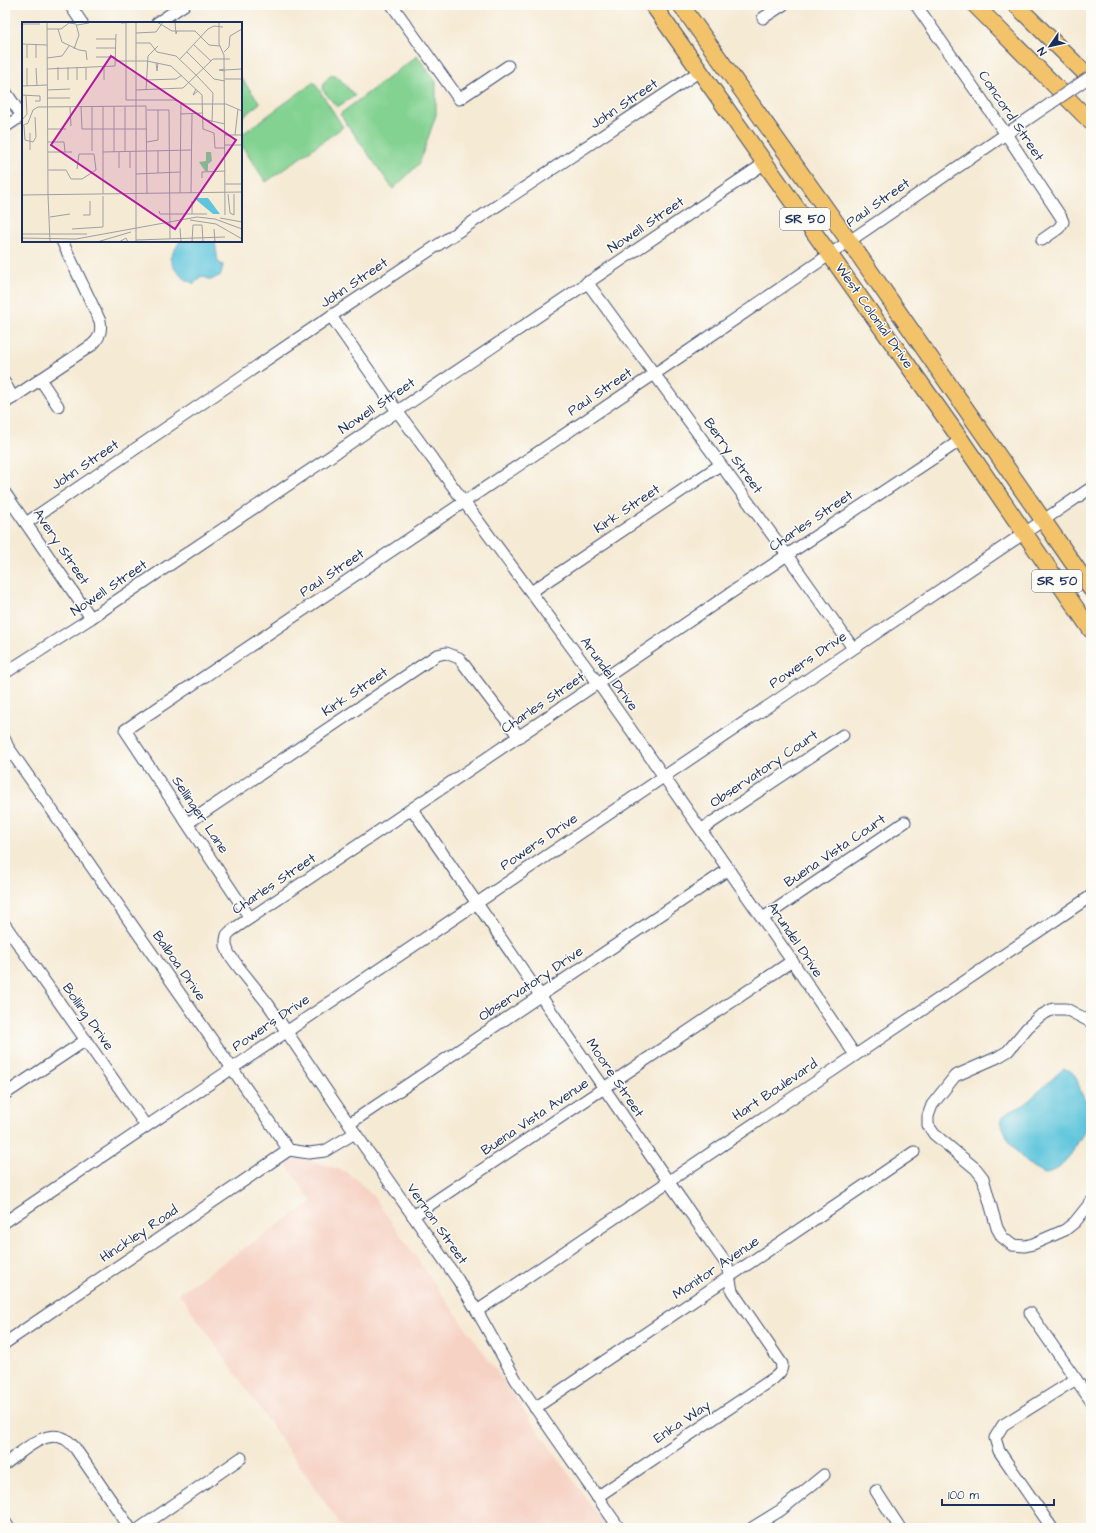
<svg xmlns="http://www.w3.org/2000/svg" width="1096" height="1533" font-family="'Architects Daughter',sans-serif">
	<rect width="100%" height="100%" fill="#fdfcf7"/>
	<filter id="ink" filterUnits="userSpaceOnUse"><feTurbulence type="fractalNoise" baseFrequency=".025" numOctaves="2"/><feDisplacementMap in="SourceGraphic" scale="8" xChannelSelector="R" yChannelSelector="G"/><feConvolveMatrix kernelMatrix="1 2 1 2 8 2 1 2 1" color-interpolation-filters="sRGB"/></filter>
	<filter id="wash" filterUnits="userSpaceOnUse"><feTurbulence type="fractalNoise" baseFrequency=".012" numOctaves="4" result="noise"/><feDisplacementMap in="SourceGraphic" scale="16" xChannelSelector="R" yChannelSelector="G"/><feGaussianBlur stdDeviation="0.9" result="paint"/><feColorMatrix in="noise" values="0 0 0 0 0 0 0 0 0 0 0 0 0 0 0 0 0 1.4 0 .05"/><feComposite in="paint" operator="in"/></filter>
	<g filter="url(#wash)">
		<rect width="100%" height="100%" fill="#f5ead4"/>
		<path fill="#f6d2c4" d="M297,1157l35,10 14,5 10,7 17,17 234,332h-264l-164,-235 133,-91 -25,-37z"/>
		<g fill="#83d292" stroke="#4f8078">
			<path d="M417,56l19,26v33l-17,49 -26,25 -53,-75z"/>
			<path d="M331,75l7,2 17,19 -18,11 -15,-18 2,-7z"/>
			<path d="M241,78l19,25 -19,15z"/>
			<path d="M314,82l29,45 -77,55 -25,-37v-10z"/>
		</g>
		<g fill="#5ec5dc" stroke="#3c7a9d">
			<path d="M180,241h35l3,21 5,3 -2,10 -10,5 -10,-4 -7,8c-13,-7 -19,-11 -24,-26z"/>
			<path d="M1063,1069c20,0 12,30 28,34v21l-4,3 -16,27 -12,14 -14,6c-20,-8 -42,-35 -44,-56l8,-6 15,-7z"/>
		</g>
	</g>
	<g filter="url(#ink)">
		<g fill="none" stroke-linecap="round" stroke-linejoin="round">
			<g stroke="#3c4b70" stroke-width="13">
				<g id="minor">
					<path d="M70,5l12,18"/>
					<path d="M392,5l67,94 49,-33"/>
					<path d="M916,5l94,135 51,77 2,5 -4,6 -17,12"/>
					<path d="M763,18l20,-13"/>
					<path d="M157,23l27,-18"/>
					<path d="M5,91l17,25"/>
					<path d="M5,127l18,-12"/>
					<path d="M587,282l200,273 66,93"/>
					<path d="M331,316l66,95 201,272 62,88 132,190 63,94"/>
					<path d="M40,379l18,27"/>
					<path d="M5,383l8,15"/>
					<path d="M5,403l87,-58c8,-7 10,-14 8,-24l-38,-80"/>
					<path d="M5,493l86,125"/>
					<path d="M26,523l305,-207 369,-245"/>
					<path d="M531,592l189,-127"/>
					<path d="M5,673l86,-55 674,-455"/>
					<path d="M5,740l3,7 281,403 20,3 16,-2 30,-18"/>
					<path d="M412,809l256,372 59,84 5,26 50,73c0,7 -3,10 -8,14l-177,119"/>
					<path d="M188,823l249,-168 9,-2 13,5 60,79"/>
					<path d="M702,829l141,-94"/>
					<path d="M250,918l-125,-188 565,-380 360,-246"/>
					<path d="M763,918l142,-96"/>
					<path d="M5,925l141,201"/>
					<path d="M1091,1022l-25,-13h-13l-13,7 -13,12 -19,23 -10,6 -43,19 -23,29 -4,11v9l6,9 42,35 7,9 14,50 5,9 10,8 13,1 8,-2 32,-14 10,-8 16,-20"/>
					<path d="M5,1094l81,-54"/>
					<path d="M349,1124l380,-255"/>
					<path d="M413,1216l191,-128 188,-127"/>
					<path d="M5,1222l1086,-734"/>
					<path d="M477,1311l614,-415"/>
					<path d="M1030,1313l61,88"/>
					<path d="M5,1343l284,-193"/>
					<path d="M535,1408l379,-256"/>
					<path d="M5,1464c16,-11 40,-36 60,-25 4,2 7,6 10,9l55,80"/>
					<path d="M876,1491l24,37"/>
					<path d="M5,1522l4,6"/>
					<path d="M140,1528l101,-70"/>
					<path d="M619,1528l-103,-148 -39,-69 -19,-31 -103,-147 -87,-129 -28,-35 -11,-15 -3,-8v-6l1,-5 4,-4 556,-376 174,-115"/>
					<path d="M752,1528l29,-18 43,-35"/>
					<path d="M1052,1528l-53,-77 -4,-13 8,-13 73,-46"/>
				</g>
			</g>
			<g stroke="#3c4b70" stroke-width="18">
				<g id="highway">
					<path d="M653,5l308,435 130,190"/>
					<path d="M681,5l173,243 237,341"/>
					<path d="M975,5l116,117"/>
					<path d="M1016,5l75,74"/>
				</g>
			</g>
			<use href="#minor" stroke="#fff" stroke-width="11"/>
			<use href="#highway" stroke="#f2c36a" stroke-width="16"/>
			<g stroke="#3c4b70" stroke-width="13" stroke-linecap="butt">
				<path id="minor-bridge" d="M1050,104l41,-28"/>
			</g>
			<use href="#minor-bridge" stroke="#fff" stroke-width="11"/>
		</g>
	</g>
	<g text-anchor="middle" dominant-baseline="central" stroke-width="3" stroke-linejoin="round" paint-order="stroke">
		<g fill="#fdfcf7" stroke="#5f6c8c" stroke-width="1">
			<rect x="780" y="208" width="50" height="22" rx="3"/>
			<rect x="1032" y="570" width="50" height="22" rx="3"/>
		</g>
		<g font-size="13" font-weight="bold" fill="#1b2f5e">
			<text x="805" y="219">SR 50</text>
			<text x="1057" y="581">SR 50</text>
		</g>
		<g font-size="14" fill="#1b2f5e" stroke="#fdfcf7">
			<text transform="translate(624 104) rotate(-34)">John Street</text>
			<text transform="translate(1011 116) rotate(56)">Concord Street</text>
			<text transform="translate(878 203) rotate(-35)">Paul Street</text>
			<text transform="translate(646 225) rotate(-34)">Nowell Street</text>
			<text transform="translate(354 283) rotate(-34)">John Street</text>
			<text transform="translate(874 316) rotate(55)">West Colonial Drive</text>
			<text transform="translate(600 392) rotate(-34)">Paul Street</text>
			<text transform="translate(377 406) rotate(-34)">Nowell Street</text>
			<text transform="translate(733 456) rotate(54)">Berry Street</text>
			<text transform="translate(85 465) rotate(-34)">John Street</text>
			<text transform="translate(627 509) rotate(-34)">Kirk Street</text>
			<text transform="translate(811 521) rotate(-34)">Charles Street</text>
			<text transform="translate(61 547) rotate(56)">Avery Street</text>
			<text transform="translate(332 573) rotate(-34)">Paul Street</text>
			<text transform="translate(109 588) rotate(-34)">Nowell Street</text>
			<text transform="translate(808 660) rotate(-34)">Powers Drive</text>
			<text transform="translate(609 674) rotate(54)">Arundel Drive</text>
			<text transform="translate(355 692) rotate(-34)">Kirk Street</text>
			<text transform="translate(543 703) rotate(-34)">Charles Street</text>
			<text transform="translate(764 769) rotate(-34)">Observatory Court</text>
			<text transform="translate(200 815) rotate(56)">Sellinger Lane</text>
			<text transform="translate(539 842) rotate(-34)">Powers Drive</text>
			<text transform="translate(835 851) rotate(-34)">Buena Vista Court</text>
			<text transform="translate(274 884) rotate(-34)">Charles Street</text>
			<text transform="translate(795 940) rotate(56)">Arundel Drive</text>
			<text transform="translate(179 966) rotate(55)">Balboa Drive</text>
			<text transform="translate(531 984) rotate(-34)">Observatory Drive</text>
			<text transform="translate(88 1017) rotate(55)">Bolling Drive</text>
			<text transform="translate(271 1023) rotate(-34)">Powers Drive</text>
			<text transform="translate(615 1078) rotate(56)">Moore Street</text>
			<text transform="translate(775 1090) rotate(-34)">Hart Boulevard</text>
			<text transform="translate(535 1117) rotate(-34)">Buena Vista Avenue</text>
			<text transform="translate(437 1224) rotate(55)">Vernon Street</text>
			<text transform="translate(139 1234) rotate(-34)">Hinckley Road</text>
			<text transform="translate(716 1268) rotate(-34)">Monitor Avenue</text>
			<text transform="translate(682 1422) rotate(-34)">Enka Way</text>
		</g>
	</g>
	<g transform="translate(22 22)">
		<rect width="220" height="220" fill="#f5ead4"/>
		<path d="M184,130h5l1,9 -4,3v7h-3l-6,-9 7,-1z" fill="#83d292"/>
		<path d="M172,176h14l12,16h-7z" fill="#5ec5dc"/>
		<path fill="none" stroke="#9e9fa5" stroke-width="1" d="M25,0l1,173 2,47M114,0v220M135,0l15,9h23M153,0l1,12 1,-3M197,0v22l5,11 1,160M99,1l16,-1M104,1v77M0,2h18M55,3l12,-2M25,7h14l8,-6 7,1 3,11 -5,14M36,7l4,13 17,8 7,1 1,9M173,9l14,14 11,1M114,11l20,-1 7,-10M74,17h20M114,21h14l7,9 19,4 21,20 16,17 -1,29M0,22l25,1M5,23v13M14,23v13M172,23l17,16M74,26h20M165,30l27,27 11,2M202,30l5,-5 1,-11 12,-7M74,35h20M25,36l15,-2 7,-10M158,37l28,-30 6,-3 9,1M94,39h31l24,5 31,29 1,34 11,4 1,15h10M134,41l1,8 1,-8M36,45v13M46,45v13M64,45v13M82,45v13M5,46v18M14,46l1,18M25,47l68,-3 1,-32M203,47l-6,1 6,1M203,48l17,-1M203,57h17M55,58v-13M124,58l30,-1 6,-4M0,64l25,-1M174,67l-3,6 5,-4M25,68l23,-1M114,68l47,-2 30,-29h17M124,68l2,-34 10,-10M0,73l18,1v5h-5M25,76h23M104,78h48l11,4h41l16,7M59,84l1,23h65M70,84v45M48,85l1,19M81,85v87M125,88h22l1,129M158,92l23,-1M181,97l22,5M0,98l5,-6 -1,-19M0,104l6,-3 5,-13 5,-3 108,-1 1,88M2,104l1,14 8,2 3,-5 -1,-20M26,107h18M203,113h17M213,113l3,-26M26,120h16l1,10M125,120l11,-2v-30M203,123h17M8,128v-17M26,130h24M81,130l89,-2M92,130v-45M97,130v16M103,130v-45M108,146v-16M26,148h18l5,9h11l14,-9 -2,-16h-15l-2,15M136,151v-22M114,152l44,-2M180,156v-6l23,-1M203,162h17M158,171l1,-90M169,171l1,-80M206,172l2,19 4,2v-21M0,173l220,-3M170,179v13M137,189l1,3h47M61,193h7v-14M28,195l20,-3M198,196l22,4M168,198l26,4 26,15M158,206l1,14M50,207l31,-2v-31M192,207l1,13M0,212h65M0,216l54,1 121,-22 18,2 27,10M114,218l89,-3M75,220l34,-10M97,220l7,-4 2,4M170,220l1,-17h9l1,17"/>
		<path fill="#b5179e" fill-opacity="0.15" stroke="#b5179e" stroke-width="2" d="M89,34l125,84 -61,89 -124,-84z"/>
		<rect width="220" height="220" fill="none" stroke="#1b2f5e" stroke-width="2"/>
	</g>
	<rect width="1096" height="1533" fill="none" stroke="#fdfcf7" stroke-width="20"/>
	<g transform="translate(1050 46) rotate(236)" stroke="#fdfcf7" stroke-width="3" paint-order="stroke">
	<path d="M0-3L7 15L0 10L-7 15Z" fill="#1b2f5e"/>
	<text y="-6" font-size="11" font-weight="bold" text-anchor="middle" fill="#1b2f5e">N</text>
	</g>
	<path d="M942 1499v6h112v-6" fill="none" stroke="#1b2f5e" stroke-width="2"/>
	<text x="948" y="1499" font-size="12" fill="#1b2f5e" stroke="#fdfcf7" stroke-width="3" paint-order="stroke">100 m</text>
</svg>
